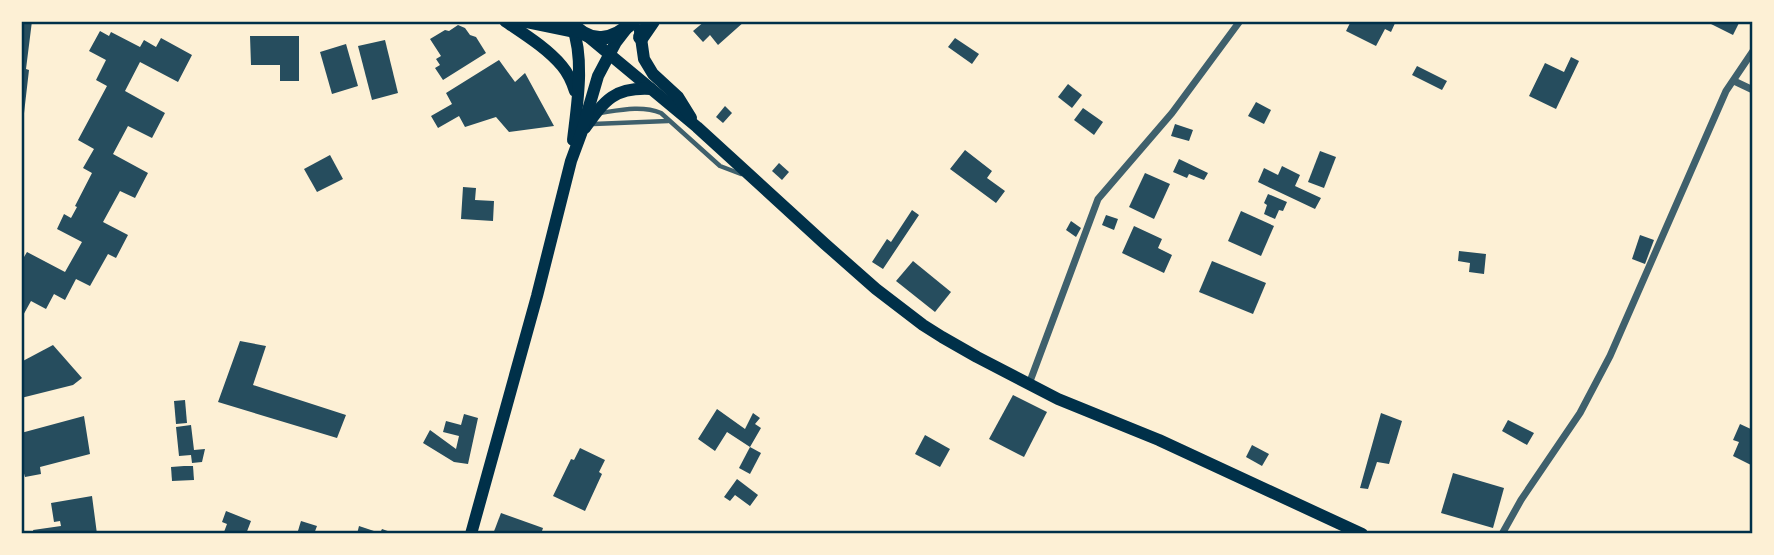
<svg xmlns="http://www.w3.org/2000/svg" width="1774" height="555" font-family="Merriweather,serif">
	<rect width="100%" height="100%" fill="#fdf0d5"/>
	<g fill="#264d5e">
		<path d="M21,21h11l-6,48 3,1 -6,52 -2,-1z"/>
		<path d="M705,21h40l-27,24 -8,-10 -7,7 -10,-11z"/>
		<path d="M1351,21h45l-5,11 -6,-3 -9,17 -30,-15z"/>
		<path d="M1705,21h35l-7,14z"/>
		<path d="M458,25l7,3 5,7 6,2 10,16 -43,27 -8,-12 5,-3 -4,-6 5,-3 -11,-17 15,-9 4,1z"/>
		<path d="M100,31l9,5 2,-4 29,15 4,-7 12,7 5,-9 31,17 -14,27 -38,-20 -15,29 40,22 -13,25 -24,-12 -15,28 35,19 -13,25 -15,-7 -17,31 25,13 -12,23 -8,-4 -18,32 -14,-7 -11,21 -11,-6 -8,15 -15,-8 -10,18v-57l6,-10 38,20 17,-30 -25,-13 7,-15 7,4 6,-11 -2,-1 17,-33 -9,-5 11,-19 -16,-9 29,-54 -11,-6 10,-20 -17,-9z"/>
		<path d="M250,36h49v45h-19v-16h-29z"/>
		<path d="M955,38l24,16 -7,10 -24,-17z"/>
		<path d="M385,40l13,53 -26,7 -14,-54z"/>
		<path d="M346,44l12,42 -26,8 -12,-42z"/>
		<path d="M1571,57l8,4 -23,48 -27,-13 16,-33 19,9z"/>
		<path d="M499,60l16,22 10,-9 29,53 -45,6 -13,-15 -31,10 -6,-11 -21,12 -7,-12 21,-12 -6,-11z"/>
		<path d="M1417,66l30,15 -5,9 -30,-15z"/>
		<path d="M1068,84l14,11 -10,13 -14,-11z"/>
		<path d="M1256,102l15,8 -7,14 -16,-8z"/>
		<path d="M725,106l7,7 -9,10 -7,-6z"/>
		<path d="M1083,108l20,14 -9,13 -20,-15z"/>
		<path d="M1175,124l18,6 -4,11 -18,-5z"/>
		<path d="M965,150l27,21 -5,7 18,13 -9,12 -46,-34z"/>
		<path d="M1320,151l16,6 -12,31 -16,-6z"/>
		<path d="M330,155l13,24 -26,13 -13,-23z"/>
		<path d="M1179,159l29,14 -4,7 -15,-6 -2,4 -14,-6z"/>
		<path d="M779,163l10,9 -7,8 -10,-9z"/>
		<path d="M1282,166l18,9 -5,11 26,12 -6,11 -57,-27 6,-14 14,7z"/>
		<path d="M1145,173l25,11 -16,35 -25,-12z"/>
		<path d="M463,187l13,1 -1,12 19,1 -1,20 -32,-2z"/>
		<path d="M1268,194l19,8 -4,9 -4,-1 -4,9 -11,-5 3,-9 -3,-2z"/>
		<path d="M912,210l7,5 -36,54 -11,-7 15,-23 4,3z"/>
		<path d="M1241,211l33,15 -13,30 -33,-15z"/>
		<path d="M1106,215l12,4 -4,11 -12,-5z"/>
		<path d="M1071,221l10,7 -5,9 -10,-7z"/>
		<path d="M1134,226l28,13 -4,9 14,7 -8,18 -42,-20z"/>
		<path d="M1640,235l14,5 -9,24 -13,-5z"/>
		<path d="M1459,251l27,3 -2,20 -15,-2 1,-9 -12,-2z"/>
		<path d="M913,261l38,31 -16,20 -39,-31z"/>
		<path d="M1212,261l54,22 -13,31 -54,-22z"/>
		<path d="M240,341l26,5 -13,39 93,30 -9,23 -119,-36z"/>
		<path d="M53,345l29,33 -9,7 -52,13v-36z"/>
		<path d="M1013,395l34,17 -23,45 -35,-18z"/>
		<path d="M185,400l2,23 -11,1 -2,-23z"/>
		<path d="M717,409l28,20 8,-16 7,5 -5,6 6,4 -11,19 -23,-15 -12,19 -17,-12z"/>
		<path d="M1381,413l21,8 -13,43 -12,-2 -9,27 -8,-1z"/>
		<path d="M464,414l14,4 -10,46 -14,-2 -31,-19 7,-13 26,19 3,-13 -16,-4 3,-11 15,4z"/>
		<path d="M84,416l6,38 -50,13 1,7 -16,3 -4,-14v-30z"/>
		<path d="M1508,420l26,13 -7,12 -25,-14z"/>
		<path d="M1740,424l13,6v36l-20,-10 6,-14 -6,-2z"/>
		<path d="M191,425l3,25 11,-1 -3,13 -10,1 -1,-8 -12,1 -3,-29z"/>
		<path d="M925,435l25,14 -10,18 -25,-13z"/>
		<path d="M1252,445l17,9 -7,12 -16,-9z"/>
		<path d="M750,447l11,6 -11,21 -11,-6z"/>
		<path d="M580,448l25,12 -6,12 3,2 -17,37 -32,-15 18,-37 3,1z"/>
		<path d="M184,466h9l1,14 -22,1 -1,-14z"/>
		<path d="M1453,473l51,15 -11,40 -52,-15z"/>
		<path d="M737,479l21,16 -8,11 -15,-11 -5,6 -6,-4z"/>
		<path d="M92,496l5,38h-63l-1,-4 28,-4 -1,-5 -6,1 -3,-19z"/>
		<path d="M226,511l25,10 -5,13h-16l-6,-2 3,-8 -5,-2z"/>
		<path d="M501,513l42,15 -2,6h-48z"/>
		<path d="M301,521l16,5 -3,8h-17z"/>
		<path d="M359,526l21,7 2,-4 14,5h-39z"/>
	</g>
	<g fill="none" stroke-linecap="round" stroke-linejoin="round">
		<g stroke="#3f606c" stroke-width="4.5">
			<path d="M600,113c20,-3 42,-8 61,0l59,53 21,8"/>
			<path d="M593,124l75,-3"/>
		</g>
		<g stroke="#3f606c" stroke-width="7">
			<path d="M1734,81l19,9"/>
			<path d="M1029,384l69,-185 74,-86 68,-92"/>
			<path d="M1502,534l19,-34 59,-87 30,-57 116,-265 27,-40"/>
		</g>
		<g stroke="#003049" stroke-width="12">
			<path d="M505,21c19,13 42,27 57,45 6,7 10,16 13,25"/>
			<path d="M522,21l63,13 112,93 128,117 51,45 47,36 19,12 35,20 81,42 101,41 203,94"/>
			<path d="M572,26c13,33 5,79 1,114"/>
			<path d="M640,31l4,28 9,15 25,23 13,21"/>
			<path d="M585,128c20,-28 29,-41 66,-39"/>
			<path d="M471,534l66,-238 34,-135 10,-27 17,-58 18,-34 10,-13"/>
		</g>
		<path stroke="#003049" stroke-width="14" d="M570,21c20,25 43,20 64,0"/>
		<path stroke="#003049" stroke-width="16" d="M641,37l11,-16"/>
	</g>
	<rect width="1774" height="555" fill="none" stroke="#fdf0d5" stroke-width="46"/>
	<rect x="23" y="23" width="1728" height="509" fill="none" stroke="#003049" stroke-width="2.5"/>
</svg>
